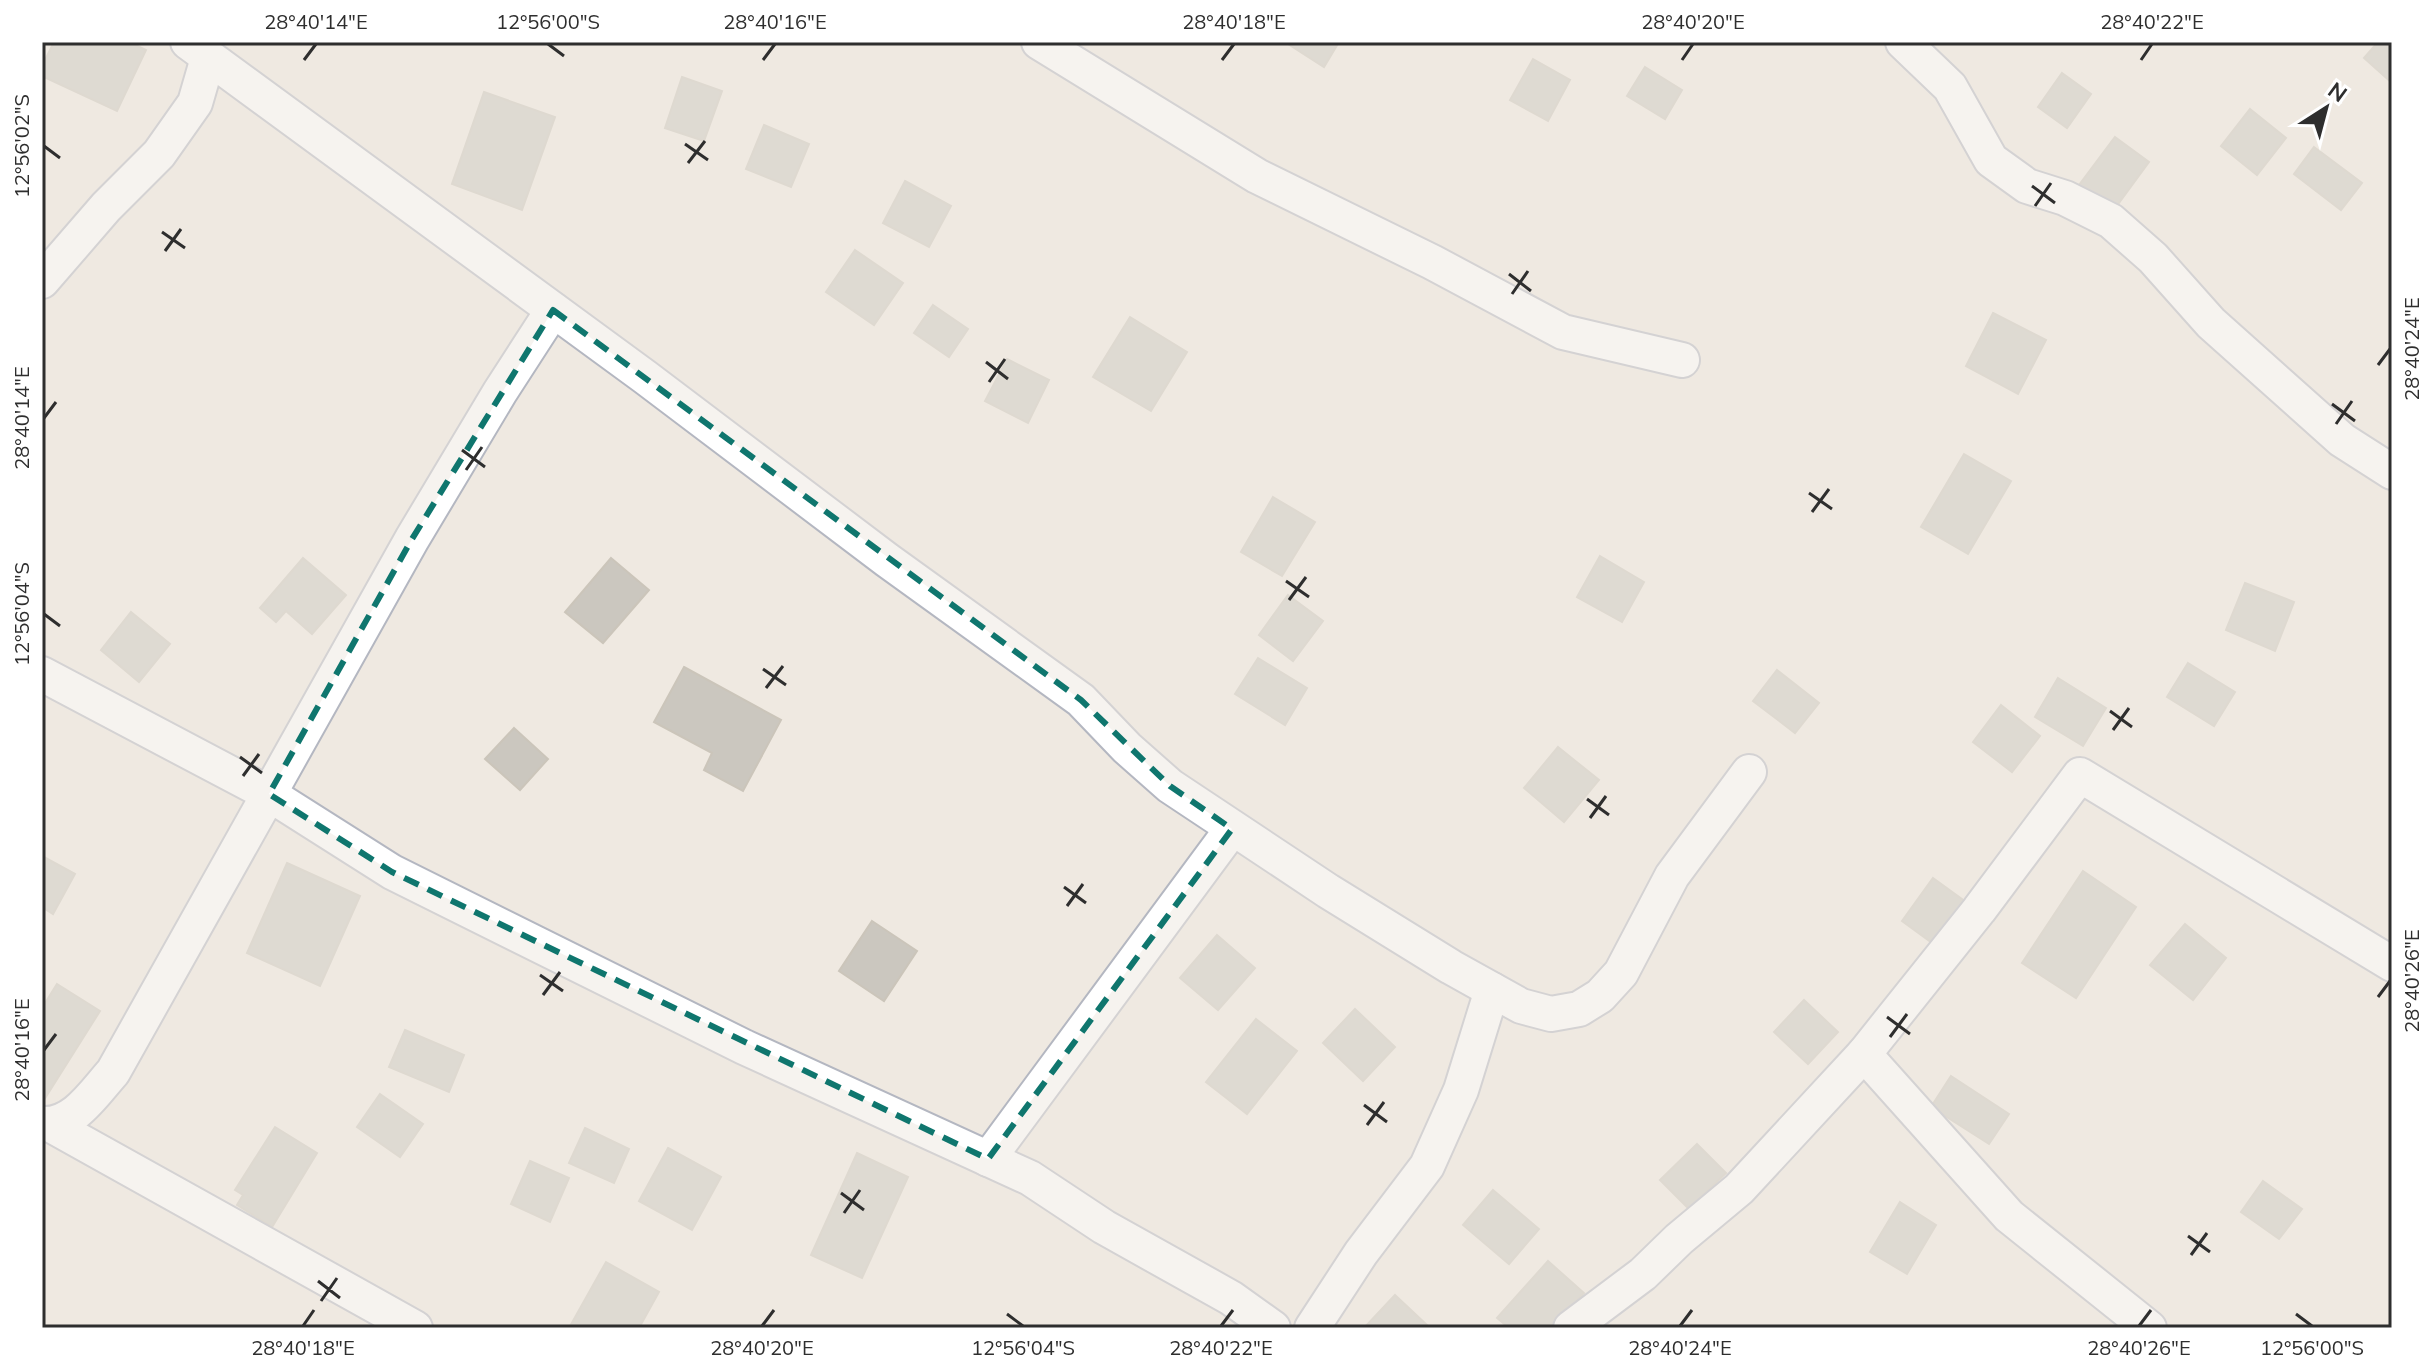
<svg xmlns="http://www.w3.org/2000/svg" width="2434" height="1370" font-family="Mulish,sans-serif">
	<rect width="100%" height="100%" fill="#efe9e1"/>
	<g fill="#cbc7bf" stroke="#cbc5ba" stroke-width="2">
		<path d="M54,42h75l17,8 -29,61 -75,-35v-10z"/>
		<path d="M1285,42h54l-15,25z"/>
		<path d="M2378,42h14v41l-28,-25z"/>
		<path d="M1533,59l37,21 -22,41 -38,-21z"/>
		<path d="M1645,67l37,23 -17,29 -38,-23z"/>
		<path d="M2062,73l29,21 -24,34 -29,-21z"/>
		<path d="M682,77l40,14 -18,50 -39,-13z"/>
		<path d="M484,92l71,25 -33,93 -70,-26z"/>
		<path d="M2250,109l36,29 -29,37 -36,-29z"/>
		<path d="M764,125l45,19 -18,43 -45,-18z"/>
		<path d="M2115,137l34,25 -36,49 -34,-26z"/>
		<path d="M2314,147l48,36 -21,27 -47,-36z"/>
		<path d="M905,181l46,25 -22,41 -46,-24z"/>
		<path d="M855,250l48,33 -29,42 -48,-33z"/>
		<path d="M933,305l35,24 -19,28 -35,-24z"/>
		<path d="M1993,313l53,27 -28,54 -52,-28z"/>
		<path d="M1130,317l57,35 -36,59 -58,-34z"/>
		<path d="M1007,359l42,21 -21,43 -43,-22z"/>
		<path d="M1964,454l47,27 -43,73 -47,-27z"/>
		<path d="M1273,497l42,25 -33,54 -41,-24z"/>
		<path d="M1600,556l44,26 -22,40 -45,-25z"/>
		<path d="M303,558l43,37 -34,39 -26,-23 -10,11 -16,-14z"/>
		<path d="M611,558l38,32 -46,53 -38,-31z"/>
		<path d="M2245,583l49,19 -19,49 -49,-21z"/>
		<path d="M1288,595l35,26 -30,40 -34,-26z"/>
		<path d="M131,612l39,32 -31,38 -38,-32z"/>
		<path d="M1258,658l49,30 -22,37 -50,-31z"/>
		<path d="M2188,663l47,29 -21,34 -47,-29z"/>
		<path d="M684,667l97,53 -38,71 -39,-21 8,-17 -58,-31z"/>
		<path d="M1777,670l42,33 -24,30 -42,-32z"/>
		<path d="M2058,678l48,30 -23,38 -48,-29z"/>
		<path d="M2001,705l39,31 -28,36 -39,-30z"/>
		<path d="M514,728l34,31 -28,31 -35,-31z"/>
		<path d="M1558,747l41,33 -35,42 -40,-34z"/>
		<path d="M42,856l33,18 -22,40 -11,-7z"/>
		<path d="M287,863l73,33 -40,90 -73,-33z"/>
		<path d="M2083,871l53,36 -60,91 -54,-35z"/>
		<path d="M1933,878l33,24 -31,43 -33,-24z"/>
		<path d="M872,921l45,30 -33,50 -45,-30z"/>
		<path d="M2185,924l41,34 -33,42 -43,-35z"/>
		<path d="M1217,935l38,33 -37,42 -38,-32z"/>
		<path d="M57,984l43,27 -56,89 -2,-2v-90z"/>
		<path d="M1804,1000l34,32 -30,32 -34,-32z"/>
		<path d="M1355,1009l40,38 -32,34 -40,-38z"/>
		<path d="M1256,1019l41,32 -50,63 -41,-32z"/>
		<path d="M405,1030l59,25 -15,37 -60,-25z"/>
		<path d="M1951,1076l58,38 -20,30 -58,-37z"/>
		<path d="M380,1094l43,30 -23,33 -43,-30z"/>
		<path d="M275,1127l42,26 -45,74 -35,-22 6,-10 -8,-5z"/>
		<path d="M585,1128l44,21 -15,34 -45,-20z"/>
		<path d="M1697,1144l29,29 -37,36 -29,-29z"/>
		<path d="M668,1148l53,29 -29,53 -53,-29z"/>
		<path d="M857,1153l51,24 -46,101 -51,-23z"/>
		<path d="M530,1161l39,17 -19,44 -39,-18z"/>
		<path d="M2263,1181l39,28 -23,30 -38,-27z"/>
		<path d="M1493,1190l46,39 -30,35 -46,-39z"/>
		<path d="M1900,1202l36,23 -29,49 -37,-22z"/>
		<path d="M1548,1261l36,32 -32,35h-43l-12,-10z"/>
		<path d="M606,1262l53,30 -20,36h-70z"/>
		<path d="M1395,1295l33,31 -1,2h-63z"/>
	</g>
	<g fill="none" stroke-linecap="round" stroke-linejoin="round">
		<g stroke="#b4b7c1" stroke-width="38">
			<g id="minor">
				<path d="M188,42l457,335 242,183 194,140 46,48 43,38 158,105 123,76 70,39 30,8 28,-5 21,-13 21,-23 51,-97 77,-104"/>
				<path d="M1039,42l218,134 175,86 131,70 119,28"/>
				<path d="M1903,42l47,45 41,73 36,26 38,12 46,23 42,37 58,65 131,117 50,32"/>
				<path d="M42,281l64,-74 53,-53 36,-51 13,-45"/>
				<path d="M42,674l227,120 123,78 352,175 286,131 74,49 127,71 42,30"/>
				<path d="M1864,1054l145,162 140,112"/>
				<path d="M42,1124c32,2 52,-31 71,-52l299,-533 88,-147 53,-82"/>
				<path d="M51,1125l364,203"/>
				<path d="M988,1159l244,-330"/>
				<path d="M1312,1328l49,-75 66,-87 34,-76 31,-100"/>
				<path d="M1571,1328l72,-54 36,-35 60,-50 125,-135 115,-144 101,-135 312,189"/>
			</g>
		</g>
		<use href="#minor" stroke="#fff" stroke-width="34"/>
	</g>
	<path d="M0 0H2434V1370H0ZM553,310l528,390 89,86 62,43 -244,330 -596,-287 -123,-78 143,-255z" fill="#efe9e1" fill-opacity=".55" fill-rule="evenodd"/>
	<path fill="none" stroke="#0f766e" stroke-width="6" stroke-dasharray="16 10" stroke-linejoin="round" d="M553,310l528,390 89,86 62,43 -244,330 -596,-287 -123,-78 143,-255z"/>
	<path fill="none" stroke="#2e2e2e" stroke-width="3" d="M548,44l16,12M304,60l12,-16M763,60l12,-16M1222,60l12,-16M1682,60l11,-16M2141,60l11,-16M685,144l23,16M44,146l16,12M688,163l17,-22M2032,186l23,17M2035,206l16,-23M162,232l23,16M165,251l16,-22M1509,274l22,17M1512,294l16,-23M986,362l22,17M2378,365l12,-16M989,382l16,-23M2332,404l23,17M44,418l12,-16M2336,424l16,-23M462,450l23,17M466,470l16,-23M1809,493l23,16M1812,512l17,-23M1286,581l23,16M1289,600l17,-23M44,614l16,12M763,669l23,16M766,688l17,-22M2110,711l22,16M2113,730l16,-22M240,757l22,16M243,776l16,-22M1587,799l22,16M1590,818l16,-22M1064,887l22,16M1067,906l16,-22M540,975l23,16M543,995l17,-23M2378,997l12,-16M1887,1017l23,17M1890,1037l17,-23M44,1050l12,-16M1364,1105l23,17M1367,1125l17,-23M841,1193l23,17M844,1213l16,-23M2188,1236l22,16M2191,1255l16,-22M318,1281l22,17M321,1301l16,-23M1007,1314l16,12M2296,1314l16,12M303,1326l11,-16M762,1326l12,-16M1221,1326l12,-16M1680,1326l12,-16M2139,1326l12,-16"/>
	<rect width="2434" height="1370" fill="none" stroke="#ffffff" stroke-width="88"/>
	<g transform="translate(2326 108) rotate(36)" stroke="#ffffff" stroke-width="6" paint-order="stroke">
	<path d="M0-6L14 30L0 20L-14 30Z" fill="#2e2e2e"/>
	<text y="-12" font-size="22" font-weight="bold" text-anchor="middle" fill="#2e2e2e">N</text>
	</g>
	<rect x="44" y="44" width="2346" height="1282" fill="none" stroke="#2e2e2e" stroke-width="3"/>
	<g font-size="20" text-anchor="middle" fill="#2e2e2e">
		<text x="316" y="29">28°40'14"E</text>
		<text x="548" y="29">12°56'00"S</text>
		<text x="775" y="29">28°40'16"E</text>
		<text x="1234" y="29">28°40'18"E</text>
		<text x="1693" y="29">28°40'20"E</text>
		<text x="2152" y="29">28°40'22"E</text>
		<text transform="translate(22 146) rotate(-90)" y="7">12°56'02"S</text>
		<text transform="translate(2412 349) rotate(-90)" y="7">28°40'24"E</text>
		<text transform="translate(22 418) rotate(-90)" y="7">28°40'14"E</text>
		<text transform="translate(22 614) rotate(-90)" y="7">12°56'04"S</text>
		<text transform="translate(2412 981) rotate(-90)" y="7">28°40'26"E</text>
		<text transform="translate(22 1050) rotate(-90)" y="7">28°40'16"E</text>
		<text x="303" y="1355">28°40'18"E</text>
		<text x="762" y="1355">28°40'20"E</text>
		<text x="1023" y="1355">12°56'04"S</text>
		<text x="1221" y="1355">28°40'22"E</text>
		<text x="1680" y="1355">28°40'24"E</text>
		<text x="2139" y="1355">28°40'26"E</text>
		<text x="2312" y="1355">12°56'00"S</text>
	</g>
</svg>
